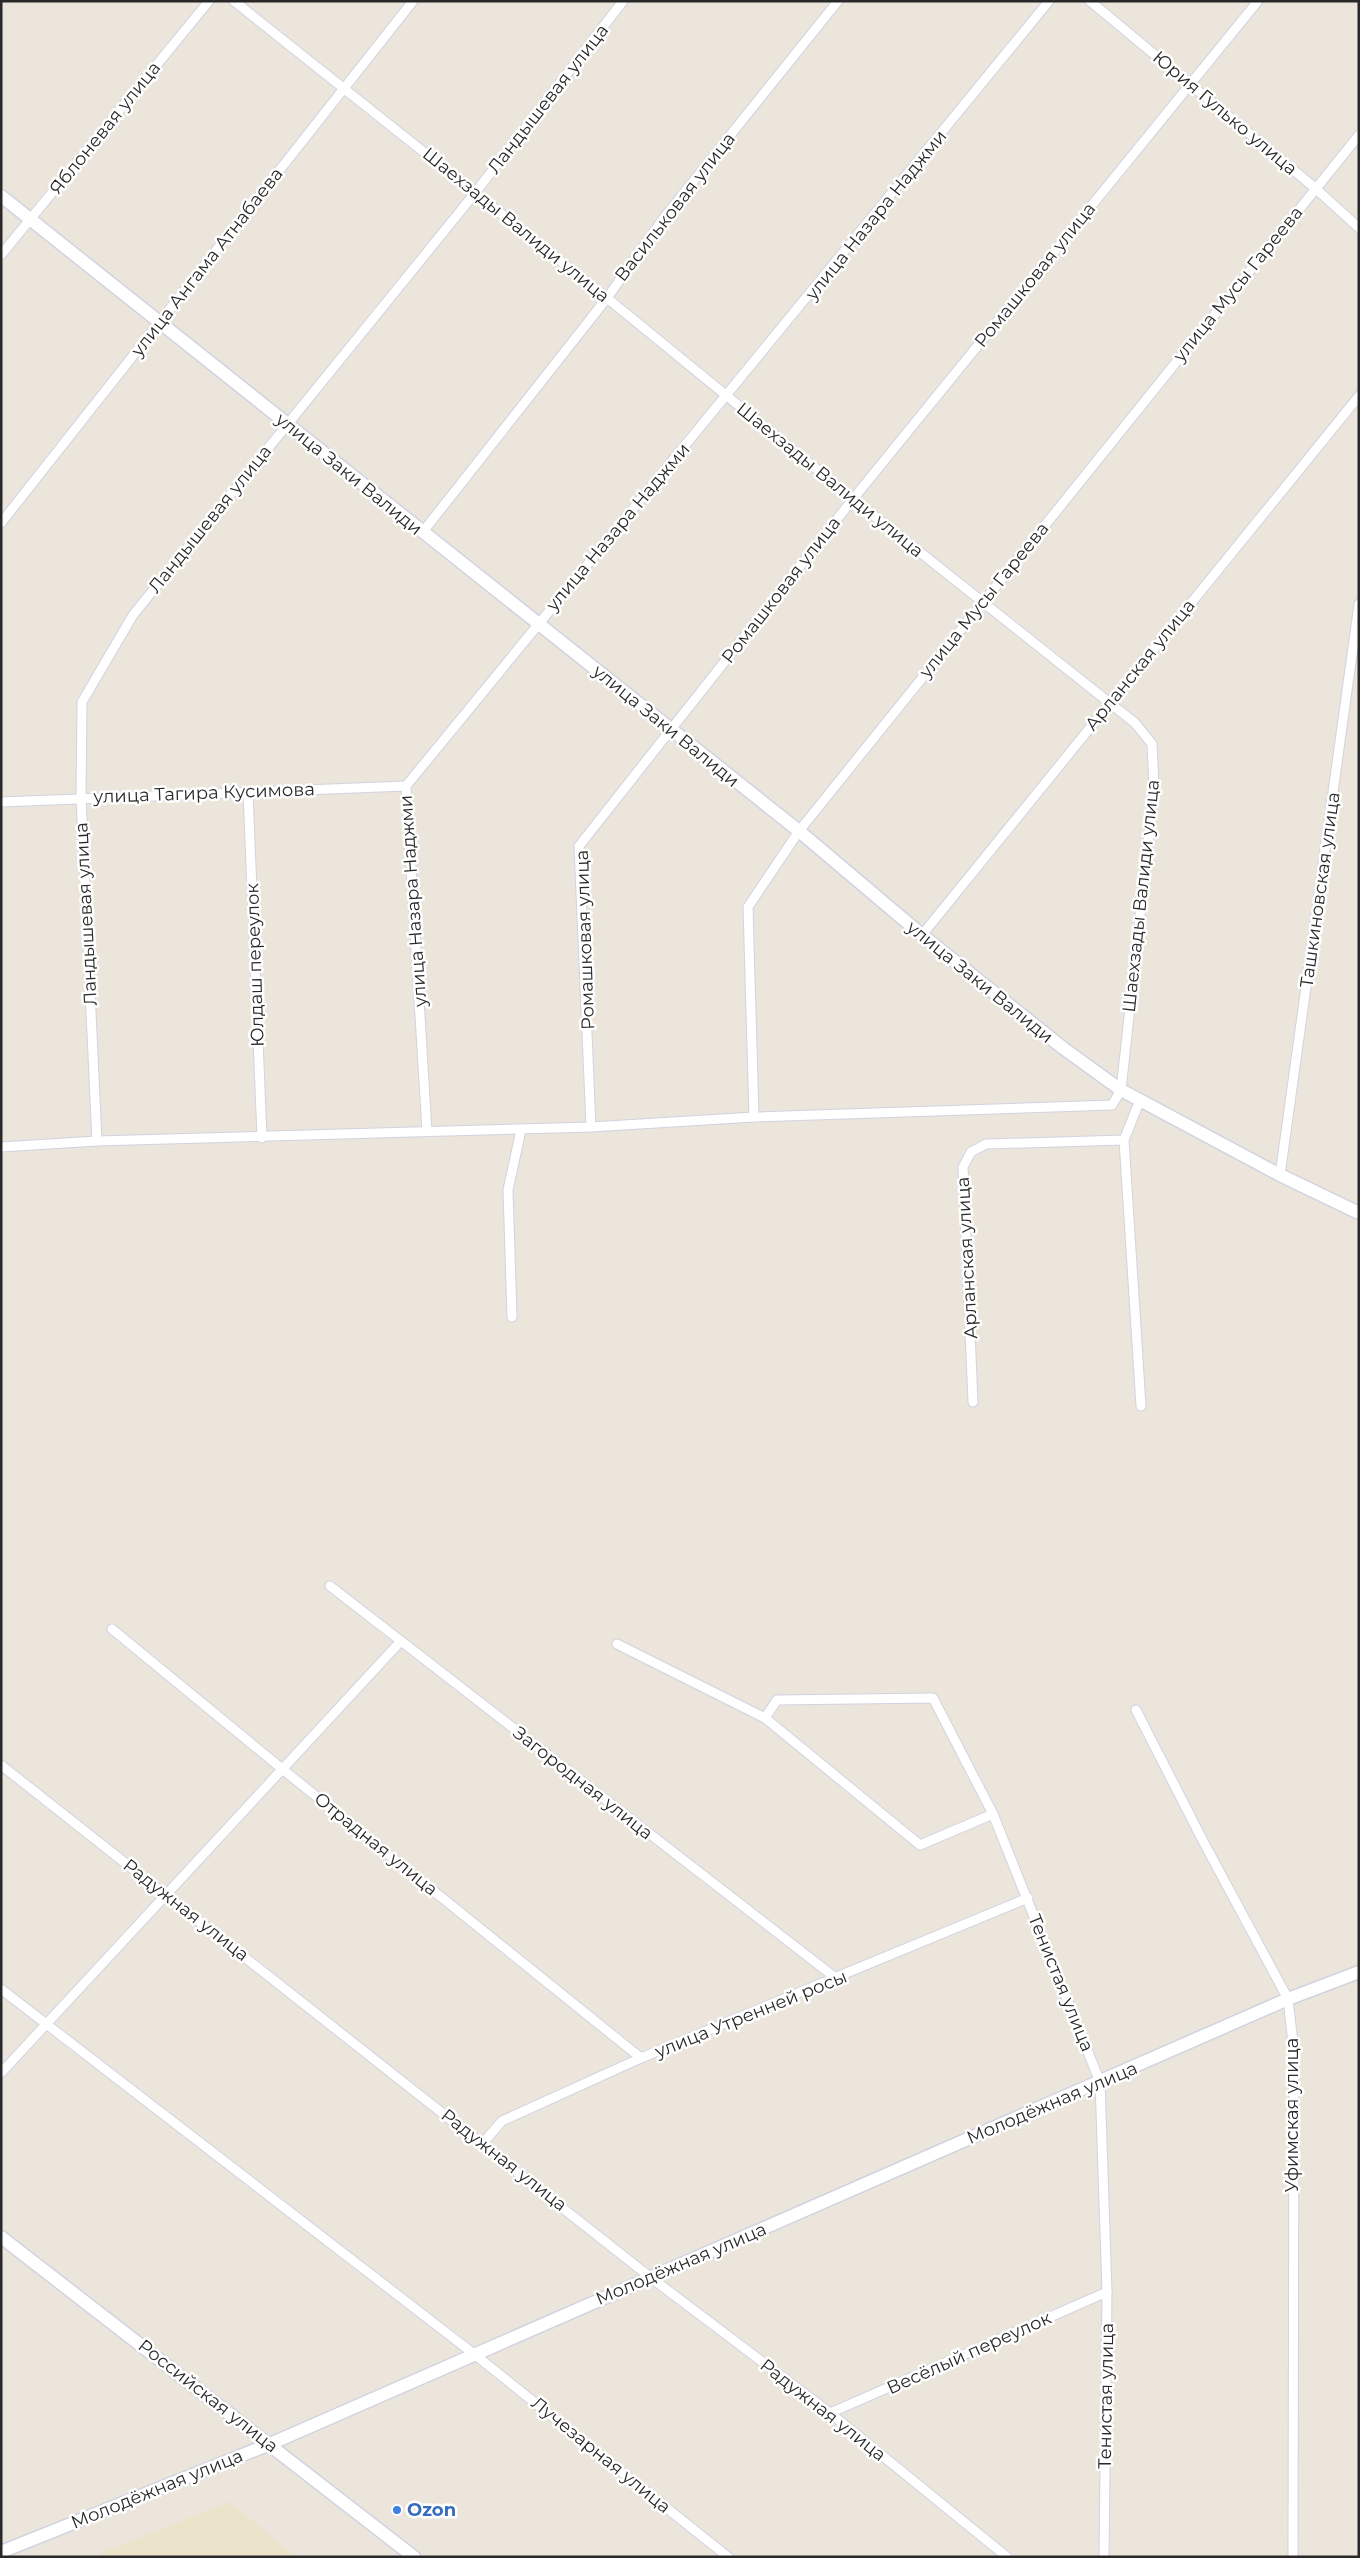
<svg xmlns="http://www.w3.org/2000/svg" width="1360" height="2558" font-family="Montserrat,sans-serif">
	<rect width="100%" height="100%" fill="#ebe5db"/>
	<path fill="#ece3cb" d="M229,2502l68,55h-198l2,-4z"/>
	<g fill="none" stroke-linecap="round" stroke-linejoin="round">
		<g stroke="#d1d3e1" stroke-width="11">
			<g id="street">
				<path d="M1090,1l225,187 44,40"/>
				<path d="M1,255l208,-254"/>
				<path d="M1,523l412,-522"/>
				<path d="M422,533l185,-235 56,-79 175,-218"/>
				<path d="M248,792l14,346"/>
				<path d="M1,802l405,-16"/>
				<path d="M922,935l437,-539"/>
				<path d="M1140,1100l-16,40 17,266"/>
				<path d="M754,1117l-6,-210 51,-76 560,-696"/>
				<path d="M591,1127l-12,-281 274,-347 405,-498"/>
				<path d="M427,1131l-21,-345 643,-785"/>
				<path d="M97,1141l-16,-343 1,-96 51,-87 342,-422 148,-192"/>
				<path d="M1,1147l96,-6 494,-14 163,-10 358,-12 9,-15 33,-303 -2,-43 -17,-21 -282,-224 -246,-201 -373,-297"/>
				<path d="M1280,1175l79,-571"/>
				<path d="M512,1317l-4,-127 13,-60"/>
				<path d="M973,1402l-10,-235 8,-15 15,-8 138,-4"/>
				<path d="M330,1586l507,393"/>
				<path d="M112,1629l169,139 360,290"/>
				<path d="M617,1644l148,74 155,127 73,-31"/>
				<path d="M1136,1710l67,131 85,158 6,53 -1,505"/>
				<path d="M765,1718l12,-18 156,-2 60,116 107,268 7,210 -3,265"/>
				<path d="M1,1765l649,512 180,136 177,144"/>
				<path d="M1,1989l473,365 254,203"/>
				<path d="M1,2073l399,-431"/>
				<path d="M483,2143l19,-22 139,-63 387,-160"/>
				<path d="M830,2413l277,-121"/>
			</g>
		</g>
		<g stroke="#d1d3e1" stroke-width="15">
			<g id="secondary">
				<path d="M1,196l798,635 123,104 141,113 58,42 159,85 79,38"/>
				<path d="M1,2237l413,320"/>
				<path d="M1,2552l269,-108 1018,-445 71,-27"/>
			</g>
		</g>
		<use href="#street" stroke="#fff" stroke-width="9"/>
		<use href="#secondary" stroke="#fff" stroke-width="12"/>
	</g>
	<circle fill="#3f7fe0" stroke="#fff" stroke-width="2" cx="397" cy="2510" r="5"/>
	<g text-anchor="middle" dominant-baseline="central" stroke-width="5" stroke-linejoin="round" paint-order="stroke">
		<g font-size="18" fill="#292929" stroke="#fff">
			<text transform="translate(548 99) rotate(-52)">Ландышевая улица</text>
			<text transform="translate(1225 113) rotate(40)">Юрия Гулько улица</text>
			<text transform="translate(105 128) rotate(-51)">Яблоневая улица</text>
			<text transform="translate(675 207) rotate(-52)">Васильковая улица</text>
			<text transform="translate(876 215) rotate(-51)">улица Назара Наджми</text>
			<text transform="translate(516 225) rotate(39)">Шаехзады Валиди улица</text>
			<text transform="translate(207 262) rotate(-52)">улица Ангама Атнабаева</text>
			<text transform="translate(1035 275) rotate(-51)">Ромашковая улица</text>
			<text transform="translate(1238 284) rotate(-51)">улица Мусы Гареева</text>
			<text transform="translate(349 474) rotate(39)">улица Заки Валиди</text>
			<text transform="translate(830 480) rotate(39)">Шаехзады Валиди улица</text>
			<text transform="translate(210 519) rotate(-51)">Ландышевая улица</text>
			<text transform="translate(618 527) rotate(-50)">улица Назара Наджми</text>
			<text transform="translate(781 590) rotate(-52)">Ромашковая улица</text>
			<text transform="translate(984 600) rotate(-51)">улица Мусы Гареева</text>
			<text transform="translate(1140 665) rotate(-51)">Арланская улица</text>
			<text transform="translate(666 726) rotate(39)">улица Заки Валиди</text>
			<text transform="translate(204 793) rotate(-2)">улица Тагира Кусимова</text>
			<text transform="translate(1320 890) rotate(-82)">Ташкиновская улица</text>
			<text transform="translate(1141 896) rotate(-84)">Шаехзады Валиди улица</text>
			<text transform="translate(413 901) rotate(-94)">улица Назара Наджми</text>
			<text transform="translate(86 914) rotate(-93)">Ландышевая улица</text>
			<text transform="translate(585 940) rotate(-92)">Ромашковая улица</text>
			<text transform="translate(255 965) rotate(-92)">Юлдаш переулок</text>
			<text transform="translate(980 982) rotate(39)">улица Заки Валиди</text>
			<text transform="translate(967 1258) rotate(-93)">Арланская улица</text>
			<text transform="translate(583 1783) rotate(38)">Загородная улица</text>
			<text transform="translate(376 1844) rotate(39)">Отрадная улица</text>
			<text transform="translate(186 1910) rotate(38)">Радужная улица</text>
			<text transform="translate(1061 1983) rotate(68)">Тенистая улица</text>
			<text transform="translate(751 2014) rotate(-22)">улица Утренней росы</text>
			<text transform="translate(1052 2103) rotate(-23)">Молодёжная улица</text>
			<text transform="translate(1292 2115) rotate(-90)">Уфимская улица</text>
			<text transform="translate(504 2160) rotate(38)">Радужная улица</text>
			<text transform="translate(681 2264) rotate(-23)">Молодёжная улица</text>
			<text transform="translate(969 2353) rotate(-24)">Весёлый переулок</text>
			<text transform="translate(208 2396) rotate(38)">Российская улица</text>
			<text transform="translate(1106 2396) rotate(-89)">Тенистая улица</text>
			<text transform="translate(823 2410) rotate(38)">Радужная улица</text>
			<text transform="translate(601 2455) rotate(39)">Лучезарная улица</text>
			<text transform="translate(157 2489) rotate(-22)">Молодёжная улица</text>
		</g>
		<g font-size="18" font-weight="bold" fill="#366cbe" stroke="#fff" text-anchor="start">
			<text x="407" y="2510">Ozon</text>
		</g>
	</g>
	<rect width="1360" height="2558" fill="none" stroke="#292929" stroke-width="5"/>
</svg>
